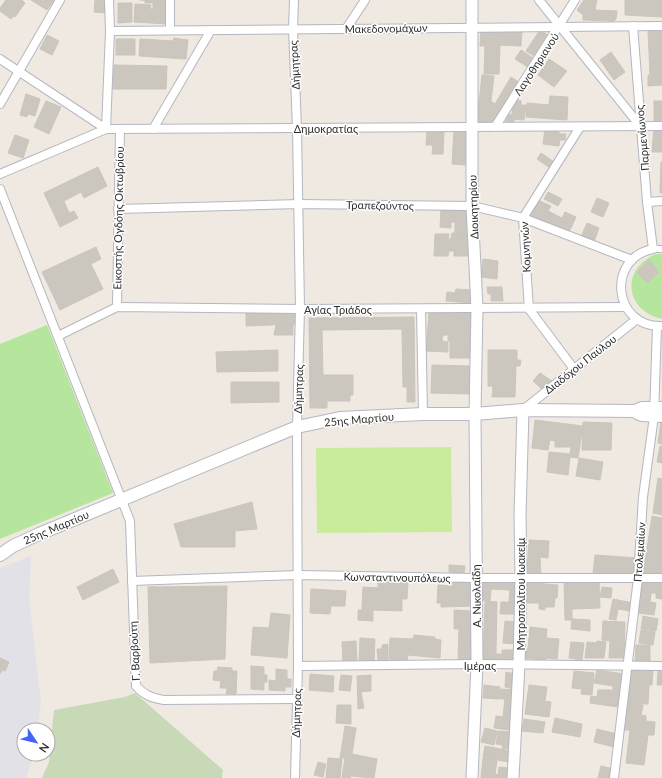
<svg xmlns="http://www.w3.org/2000/svg" width="662" height="778" font-family="Lato,sans-serif">
	<rect width="100%" height="100%" fill="#efe9e1"/>
	<path fill="#e3e1e8" d="M31,556l-2,42 12,105 -4,27h-13v24h10l-8,24h-26v-210z"/>
	<g fill="#b6e59e">
		<path d="M656,254h6v65c-37,-8 -42,-50 -6,-65z"/>
		<path d="M47,325l66,168 -113,46v-195z"/>
	</g>
	<path fill="#c8d9b8" d="M135,693l88,77 -1,8h-180l7,-16 5,-52 71,-13z"/>
	<path fill="#c9ec9a" d="M451,447l1,85 -135,1 -1,-85z"/>
	<g fill="#cbc7bf" stroke="#cbc5ba">
		<path d="M6,0h16l3,3 -10,14 -2,-1 -2,3 -11,-8v-3z"/>
		<path d="M31,0h23l-7,10z"/>
		<path d="M95,0h12l-1,13 -12,-1z"/>
		<path d="M140,0h27v24l-33,-2 1,-18 16,1 -1,4h3v-6h-8v-3z"/>
		<path d="M584,0h13l-2,10 22,1 -1,8 -2,2 -31,-1v-5l-6,-5z"/>
		<path d="M625,0h37v17l-37,-2z"/>
		<path d="M118,3h14v19l-14,1z"/>
		<path d="M481,29l41,3 -1,14 -21,-1 -1,29h-15l1,-28h-5z"/>
		<path d="M540,30l11,7 -14,21 -11,-7z"/>
		<path d="M662,30v55l-14,1v-11h2l-2,-44z"/>
		<path d="M47,35l12,6 -7,14 -12,-6z"/>
		<path d="M174,38l14,2 -2,19 -47,-3 1,-17 33,2z"/>
		<rect x="116" y="39" width="19" height="16"/>
		<path d="M521,50l15,10 -5,9 -16,-10z"/>
		<path d="M611,52l14,20 -11,8 -14,-20z"/>
		<path d="M549,59l18,12 -13,16 -16,-12z"/>
		<path d="M114,65l53,1 -1,23h-53z"/>
		<path d="M482,75l12,1 -3,25 4,3 16,-27 9,6 -26,40 -17,-2z"/>
		<path d="M26,94l14,5 -5,17 -7,-2 -1,3 -7,-2z"/>
		<path d="M550,96l18,1 -1,23 -41,-3 1,-14 22,2z"/>
		<path d="M513,100l8,1v4h5l-2,15 -10,-1v4l-8,-1 1,-8 5,1z"/>
		<path d="M46,101l15,6 -12,27 -15,-7z"/>
		<rect x="654" y="101" width="8" height="20"/>
		<path d="M654,128l8,1v23h-10z"/>
		<path d="M545,129l14,2v3h7l-1,6h-5l-1,6 -16,-2z"/>
		<path d="M454,130l13,1 -1,34 -14,-1z"/>
		<path d="M427,131l17,1 -1,22h-11l1,-9h-7z"/>
		<path d="M15,135l14,5 -6,18 -15,-5z"/>
		<path d="M541,153l13,9 -4,6 -13,-9z"/>
		<path d="M661,162h1v31h-2z"/>
		<path d="M98,167l9,19 -23,12 -3,-6 -17,9 5,12 5,-2 4,7 -18,9 -16,-34z"/>
		<path d="M548,192l14,7 -4,7 -14,-7z"/>
		<path d="M597,198l12,5 -6,14 -12,-5z"/>
		<path d="M538,200l13,6 -3,5 14,7 3,-6 11,5 -8,17 -38,-18z"/>
		<path d="M441,209l28,1 -1,23h-13v-11h-4v6l-11,-1z"/>
		<path d="M587,223l12,5 -5,14 -13,-5z"/>
		<path d="M452,233l17,1 -1,22h-14v-5h-5l-1,5h-14l1,-22h14l-1,5h3z"/>
		<path d="M96,247l5,12 -10,5 12,25 -43,21 -18,-38z"/>
		<path d="M483,259l15,2 -1,18 -16,-2z"/>
		<path d="M649,260l10,12 -12,11 -10,-11z"/>
		<path d="M487,287h15l1,14h-12v-7h-3z"/>
		<path d="M456,289l15,1 -1,13 -24,-2 1,-9 8,1z"/>
		<path d="M448,310l23,1 -1,47h-20v-17h-2v-6h-5l-1,6 6,1v10l-22,-1 3,-39 19,1z"/>
		<path d="M296,312v12l-50,2v-13z"/>
		<path d="M414,317l1,85h-8v-15h-4l-1,-58 -80,1 1,45h30v20h-3v6h-23v7h-17l-1,-90z"/>
		<path d="M293,324v11h-19l2,-10z"/>
		<path d="M278,350v21l-61,1 -1,-20z"/>
		<path d="M488,350h29v10h4l-1,6h-4l-1,31h-23l1,-11h-5z"/>
		<path d="M432,365l39,1 -1,28 -39,-1z"/>
		<path d="M540,373l12,8 -9,9 -10,-9z"/>
		<path d="M231,382h48v20l-48,1z"/>
		<path d="M535,420l48,6 -5,32 -8,-1 -2,18 -21,-3 2,-20 21,2 1,-7h-16v-6l-5,-1 -2,10 -16,-2z"/>
		<path d="M661,421h1v23l-4,-1z"/>
		<path d="M583,422l29,1 -1,27h-29z"/>
		<path d="M660,446h2v17l-5,-1z"/>
		<path d="M579,458l24,4 -3,18 -24,-4z"/>
		<path d="M658,478l4,1v36l-9,-2z"/>
		<path d="M252,502l5,27 -22,2v16h-54l-7,-23z"/>
		<path d="M652,516l10,2v56h-19z"/>
		<path d="M529,540l20,1 -1,17 -8,-1 1,18 -14,-1z"/>
		<path d="M595,555l42,3 -1,17 -43,-1z"/>
		<path d="M449,565l16,1 -1,7 -15,-1z"/>
		<path d="M113,569l6,13 -36,18 -6,-13z"/>
		<path d="M642,579l20,2v18l-6,-1v-5h-5l-1,9 6,1 -2,12 -16,-2z"/>
		<path d="M483,580l36,2 -1,20h-9l1,-12 -19,-1 -1,12 -8,-1z"/>
		<path d="M378,581l30,1 -1,17h-5v12l-29,-1v11l-15,-1v-10h4l1,-23 15,1z"/>
		<path d="M527,581l17,1v2l14,1 -1,13h-2l-1,9h-9v3l-6,-1v-6h-13z"/>
		<path d="M599,581l1,27 -28,1v11h-7l-1,-38z"/>
		<path d="M453,582h19v24l-31,1v-4h-4l1,-18 15,1z"/>
		<path d="M227,586l-2,73 -75,4 -2,-76z"/>
		<path d="M602,587l10,1 -1,10 -11,-1z"/>
		<path d="M311,589l35,2 -1,15h-14l-1,8 -20,-1z"/>
		<path d="M613,599l20,4 -2,8 -13,-2 -2,11 -7,-1z"/>
		<path d="M485,601l12,1 -1,52h6v-4h12v12l-31,-1z"/>
		<path d="M501,602h13v12h-14z"/>
		<path d="M454,610l18,1 -1,49h-13l1,-31h-5z"/>
		<path d="M271,613l19,2 -3,43 -36,-3 2,-28 16,1z"/>
		<path d="M643,616l15,3 -2,12 -15,-2z"/>
		<path d="M572,619l18,1v11l-19,-2z"/>
		<path d="M505,621l13,1 -2,22 -13,-1z"/>
		<path d="M603,621l22,1 -1,36h-15l1,-17 -8,-1z"/>
		<path d="M530,627l17,2 -1,9 13,1 -2,20 -11,-1 -1,2 -21,-2 1,-10 3,1z"/>
		<path d="M641,630l14,2 -2,13 -14,-2z"/>
		<path d="M414,635l21,2v2l6,1 -1,18 -32,-3 -1,5 -18,-1 1,-21 23,1z"/>
		<path d="M360,638l15,1 -1,24 -15,-1z"/>
		<path d="M356,641l1,20 -14,1 -1,-20z"/>
		<path d="M597,641l9,1 -2,16h-19l2,-16 10,1z"/>
		<path d="M571,642l13,1 -2,17 -13,-2z"/>
		<path d="M388,644v18h-10l-1,-13h5v-4z"/>
		<path d="M636,645h14v17h-15z"/>
		<path d="M0,658l9,4 -4,9 -3,-1 -2,4z"/>
		<path d="M251,666l13,1v8h3v7h-3v8l-13,-1z"/>
		<path d="M218,667l14,1v3h5l-1,23h-10l1,-6h-7l1,-7 -8,-1 1,-9h3z"/>
		<path d="M276,669l11,1v9h4v8h-6v4l-16,-1v-10l7,1z"/>
		<path d="M597,670l27,4 -6,33 -28,-4 1,-7 6,1 1,-7h15v-4l-19,-3z"/>
		<path d="M630,670l23,1 -1,14h-3l-1,19 -20,-1z"/>
		<path d="M574,671l20,2 -2,22 -11,-1 1,-5 -10,-1z"/>
		<path d="M658,671h4v14h-5z"/>
		<path d="M506,672l10,2 -2,15 -9,-2z"/>
		<path d="M310,674l24,2 -1,16 -24,-2z"/>
		<path d="M341,675l11,1 -2,15 -11,-1z"/>
		<path d="M371,675v16l-10,1 3,16 -6,1 -1,-33z"/>
		<path d="M484,685l16,2 -1,12 -16,-1z"/>
		<path d="M529,685l18,2 -2,14 6,1 -2,15 -24,-3z"/>
		<path d="M501,689l14,1 -6,40 -15,-2 2,-12 7,1 2,-18h-5z"/>
		<path d="M627,703l16,2 -2,10 5,1v5l9,1 -1,13h-6l-4,30 -18,-2 4,-33h-6z"/>
		<path d="M337,705h14v19l-15,-1z"/>
		<path d="M555,718l27,6 -2,13 -28,-5z"/>
		<path d="M524,719l21,3 -2,11 -21,-2z"/>
		<path d="M345,726l11,2 -4,26 25,5 -3,19 -23,-2 -1,2h-8l3,-20h-5z"/>
		<path d="M485,728l12,3 -3,14 -13,-3z"/>
		<path d="M597,729l20,5 -3,13 -20,-5z"/>
		<path d="M498,731l13,1 -2,17 -7,-1 1,-3 -7,-1z"/>
		<path d="M485,746l26,5 -3,11 -25,-5z"/>
		<path d="M328,758l14,1 -2,19h-14z"/>
		<path d="M483,758l14,2 -2,14 3,1 1,-8 11,1 -2,10h-27z"/>
		<path d="M318,762l8,2 -3,13 -9,-2z"/>
		<path d="M601,766l13,3 -2,9h-14z"/>
	</g>
	<g fill="none" stroke-linecap="round" stroke-linejoin="round">
		<g stroke="#b4b7c1" stroke-width="8">
			<path id="pedestrian" d="M653,249h9"/>
		</g>
		<g stroke="#b4b7c1" stroke-width="10">
			<g id="minor">
				<path d="M294,0l-1,29 4,99 3,181 -3,118 1,239 -3,112"/>
				<path d="M539,0l102,127"/>
				<path d="M633,26l14,176 6,47c-47,9 -40,78 8,77"/>
				<path d="M346,29l19,-29"/>
				<path d="M170,30v-30"/>
				<path d="M110,31l552,-5"/>
				<path d="M0,59l106,70"/>
				<path d="M0,104l60,-104"/>
				<path d="M495,127l80,-127"/>
				<path d="M106,129l4,-98 -1,-31"/>
				<path d="M153,129l58,-99"/>
				<path d="M0,174l106,-45 556,-3"/>
				<path d="M0,189l130,332 6,165c8,9 16,12 28,14l133,-1"/>
				<path d="M647,202l15,-1"/>
				<path d="M118,209l181,-5 173,2 51,12 109,42"/>
				<path d="M117,307l3,-178"/>
				<path d="M421,309l2,105"/>
				<path d="M58,336l59,-29 183,2 326,-2"/>
				<path d="M574,369l-45,-60 -6,-91 57,-91"/>
				<path d="M523,410l114,-91"/>
				<path d="M132,581l166,-6 177,3h187"/>
				<path d="M298,666l179,-2 185,2"/>
				<path d="M614,778l24,-200 5,-81 11,-81 3,-90"/>
			</g>
		</g>
		<g stroke="#b4b7c1" stroke-width="13">
			<g id="tertiary">
				<path d="M472,0v206l5,102 -2,106 2,250 -5,114"/>
				<path d="M513,778l6,-113 2,-87 -1,-62 3,-106"/>
			</g>
		</g>
		<g stroke="#b4b7c1" stroke-width="14">
			<g id="secondary">
				<path d="M637,413l5,2 20,1"/>
				<path d="M0,555l13,-9 26,-12 258,-107 43,-9 83,-4h52l48,-4 112,1 7,-3h20"/>
			</g>
		</g>
		<use href="#pedestrian" stroke="#fff" stroke-width="6"/>
		<use href="#minor" stroke="#fff" stroke-width="8"/>
		<use href="#tertiary" stroke="#fff" stroke-width="11"/>
		<use href="#secondary" stroke="#fff" stroke-width="12"/>
	</g>
	<g text-anchor="middle" dominant-baseline="central" stroke-width="3" stroke-linejoin="round" paint-order="stroke">
		<g font-size="11" fill="#2e2e2e" stroke="#fff">
			<text transform="translate(386 28) rotate(-1)">Μακεδονομάχων</text>
			<text transform="translate(536 64) rotate(-57)">Λαγοθηριανού</text>
			<text transform="translate(294 65) rotate(-93)">Δήμητρας</text>
			<text x="326" y="128">Δημοκρατίας</text>
			<text transform="translate(642 138) rotate(-95)">Παρμενίωνος</text>
			<text transform="translate(380 205) rotate(1)">Τραπεζούντος</text>
			<text transform="translate(473 207) rotate(-92)">Διοικητηρίου</text>
			<text transform="translate(118 218) rotate(-89)">Εικοστής Ογδόης Οκτωβρίου</text>
			<text transform="translate(525 247) rotate(-93)">Κομνηνών</text>
			<text x="338" y="309">Αγίας Τριάδος</text>
			<text transform="translate(580 364) rotate(-38)">Διαδόχου Παύλου</text>
			<text transform="translate(298 389) rotate(-88)">Δήμητρας</text>
			<text transform="translate(359 419) rotate(-5)">25ης Μαρτίου</text>
			<text transform="translate(56 527) rotate(-23)">25ης Μαρτίου</text>
			<text transform="translate(639 552) rotate(-86)">Πτολεμαίων</text>
			<text transform="translate(397 577) rotate(1)">Κωνσταντινουπόλεως</text>
			<text transform="translate(520 594) rotate(-90)">Μητροπολίτου Ιωακείμ</text>
			<text transform="translate(476 596) rotate(-91)">Α. Νικολαΐδη</text>
			<text transform="translate(134 651) rotate(-93)">Γ. Βαρβούτη</text>
			<text x="480" y="665">Ιμέρας</text>
			<text transform="translate(296 713) rotate(-88)">Δήμητρας</text>
		</g>
	</g>
	<g transform="translate(36 742) rotate(125)"><circle r="19" fill="#ffffff" stroke="#ababab"/>
	<path d="M0-3L7 15L0 10L-7 15Z" fill="#4264fb"/>
	<text y="-6" font-size="11" font-weight="bold" text-anchor="middle" fill="#2e2e2e">N</text>
	</g>
</svg>
